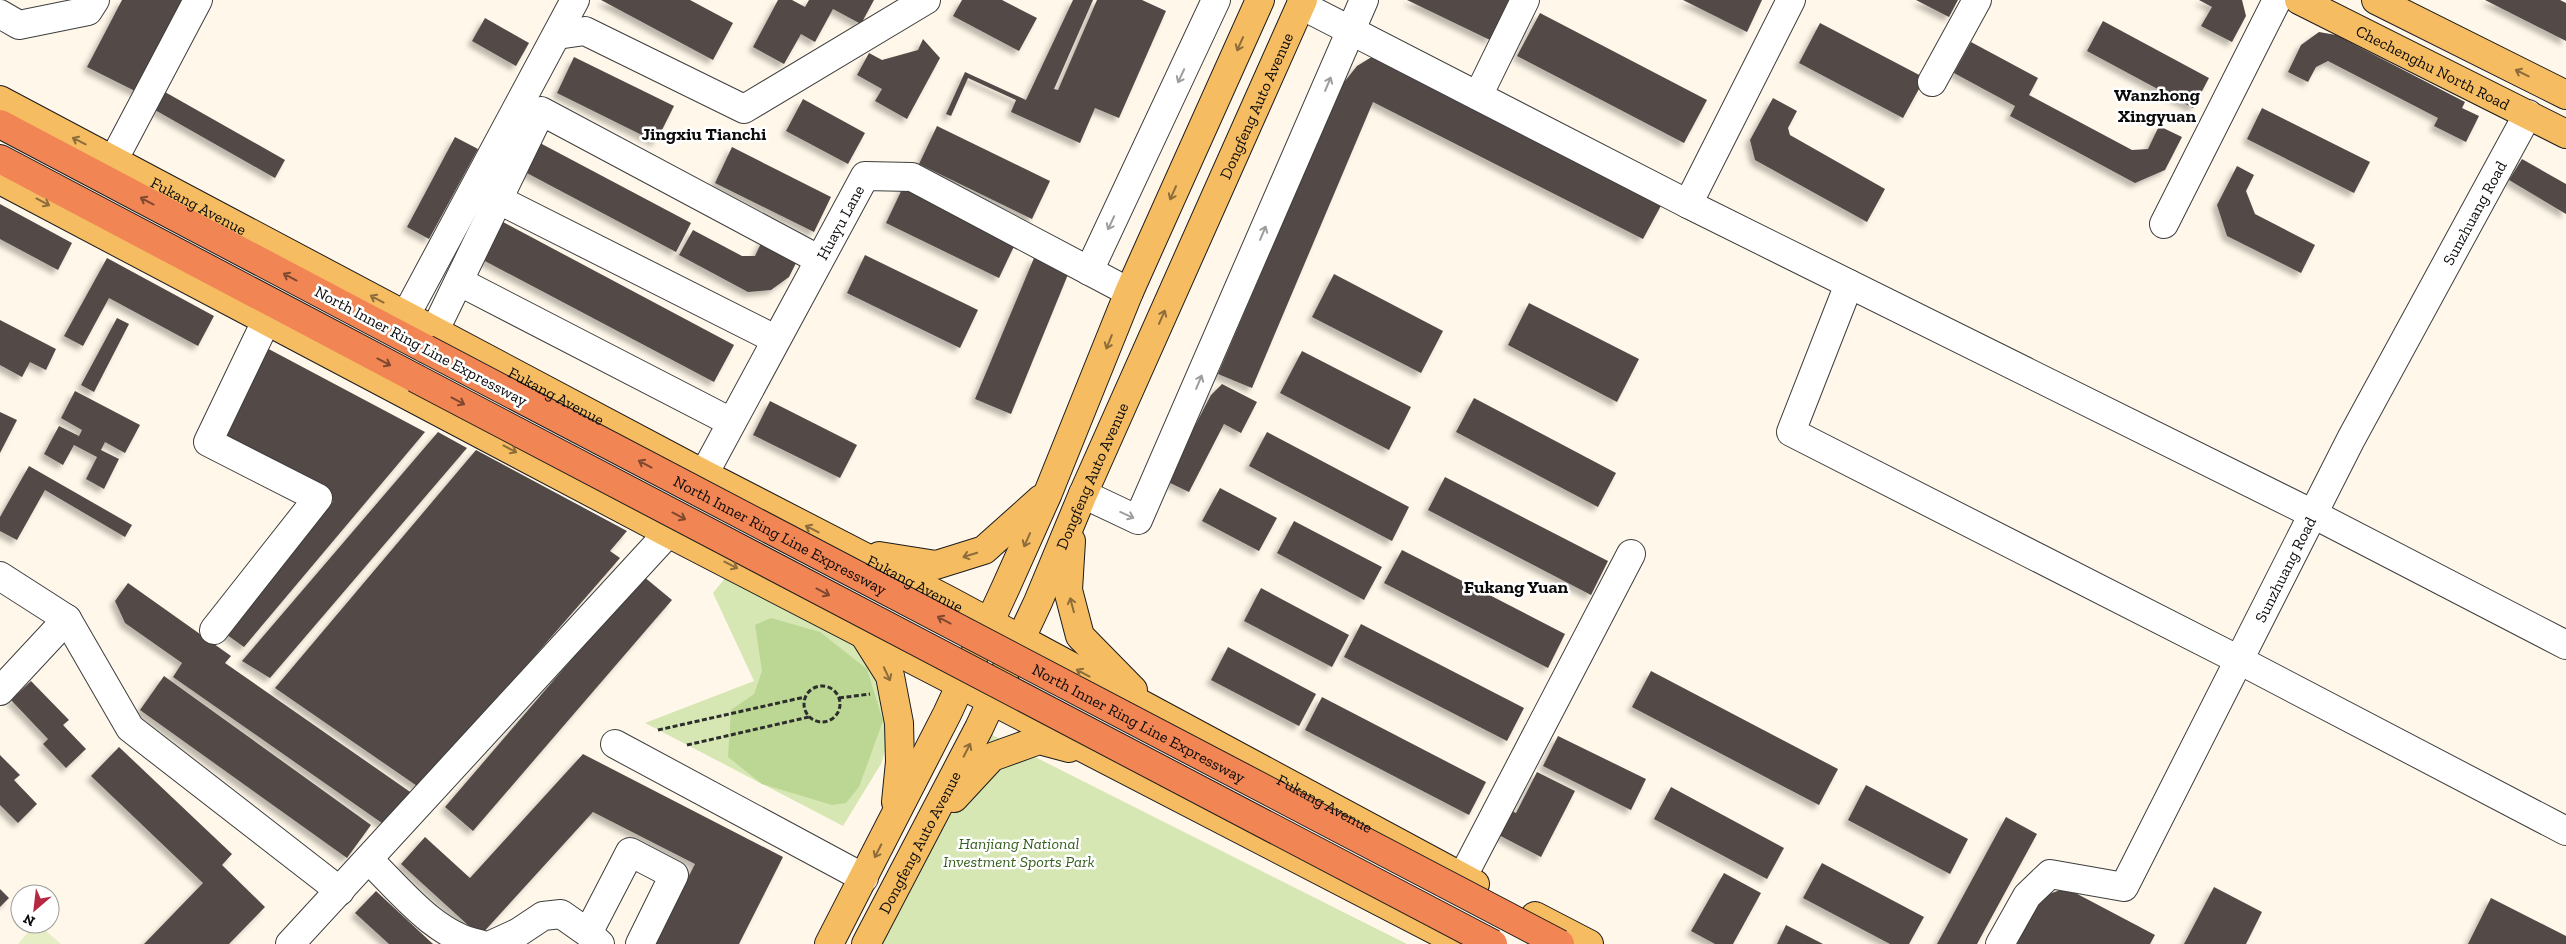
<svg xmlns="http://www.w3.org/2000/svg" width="2566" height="944" font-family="'Zilla Slab',serif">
	<defs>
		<filter id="shadow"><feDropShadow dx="-4.5" dy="4.5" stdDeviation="2.5" flood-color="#0004"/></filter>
	</defs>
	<rect width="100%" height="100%" fill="#fff7e9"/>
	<g fill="#d6e7b4">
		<path d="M734,567l114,58 33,54 11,47 -11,38 -38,62 -198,-103 109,-42 -41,-88z"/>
		<path d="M979,728l52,27 376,189h-542z"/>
	</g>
	<path fill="#bcd794" d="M771,618l49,14 47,37 16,52 -24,66 -13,16 -14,2 -70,-21 -34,-27 3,-47 23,-16 8,-23 -7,-46z"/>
	<path fill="#e6eec6" d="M35,924h3l23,20h-43z"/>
	<g fill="#534a47" filter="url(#shadow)">
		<path d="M122,0h64l-47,93 -52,-26z"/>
		<path d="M601,0h89l43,23 -20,37z"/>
		<path d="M778,0h14l13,7 4,-7h65l-13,24 -28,-15 -18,33 -14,-8 -17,30 -31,-17z"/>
		<path d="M962,0h40l35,18 -18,33 -66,-35z"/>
		<path d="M1073,0h20l-39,89 4,1 39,-90h45l24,11 -47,107 -24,-10 -15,35 -69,-31 5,-12 -48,-22 -17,38 -5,-2 19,-42 61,28z"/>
		<path d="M1407,0h102l-19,40z"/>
		<path d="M1683,0h79l-15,32z"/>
		<path d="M1916,0h42l-9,17z"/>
		<path d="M2199,0h43l4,16 -14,26 -31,-16 11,-19z"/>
		<path d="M2485,0h75l6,3v38z"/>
		<path d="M1540,13l167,87 -23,43 -167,-87z"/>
		<path d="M485,18l44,25 -13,23 -44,-25z"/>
		<path d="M2103,21l106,57 -16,30 -106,-57z"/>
		<path d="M1820,23l105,55 -22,40 -104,-55z"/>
		<path d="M2319,32l17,3 129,67 -3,6 17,8 -13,26 -32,-16 4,-8 -110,-57 -12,6 -8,15 -20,-10 13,-27z"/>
		<path d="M923,39l17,19 -33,61 -32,-18 7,-12 -25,-14 12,-22 13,7 36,-10z"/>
		<path d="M1971,42l67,36 -9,17 103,55 16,-1 11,-23 23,11 -17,33 -30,13 -125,-67 5,-10 -61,-33z"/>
		<path d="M574,57l100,49 -18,36 -99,-49z"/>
		<path d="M1378,57l285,145 -20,37 -270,-137 -121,286 -34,-14 123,-288 16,-20 13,-8z"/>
		<path d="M165,92l120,68 -10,18 -120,-68z"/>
		<path d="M1773,98l24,13 -9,17 2,7 95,54 -18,33 -112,-62 -5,-20z"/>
		<path d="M803,99l62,34 -17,31 -62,-33z"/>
		<path d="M2262,108l108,54 -16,31 -107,-54z"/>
		<path d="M937,126l113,55 -18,38 -113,-55z"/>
		<path d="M455,137l23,12 -49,90 -22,-12z"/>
		<path d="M540,143l151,80 -15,29 -151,-80z"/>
		<path d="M732,147l99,50 -17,35 -99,-49z"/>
		<path d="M2522,159l44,25v30l-57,-34z"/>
		<path d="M2237,166l17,9 -8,16 9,23 60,31 -14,28 -74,-37 -10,-31z"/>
		<path d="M904,185l113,55 -18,38 -113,-55z"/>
		<path d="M0,204l72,39 -14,27 -58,-31z"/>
		<path d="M503,222l231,123 -20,37 -231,-122z"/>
		<path d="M693,230l49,26h13l8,-17 36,18 -10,20 -18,13 -23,2 -69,-37z"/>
		<path d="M865,255l113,55 -18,38 -113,-55z"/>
		<path d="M107,258l107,58 -16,30 -89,-48 -26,48 -19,-10z"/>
		<path d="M1034,258l35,14 -58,142 -36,-15z"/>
		<path d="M1334,274l109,57 -22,42 -109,-56z"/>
		<path d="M1529,303l110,56 -22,43 -109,-57z"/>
		<path d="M117,318l12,6 -35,68 -13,-7z"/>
		<path d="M0,320l56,29 -10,21 -16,-8 -8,15 -22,-12z"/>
		<path d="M263,346l162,86 -181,215 -21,-15 110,-131 -119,-62z"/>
		<path d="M1302,351l109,56 -22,43 -109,-57z"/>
		<path d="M1222,384l35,18 -16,31 -17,-9 -35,68 -23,-11 45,-86z"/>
		<path d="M75,391l65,34 -15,28 -20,-11 -4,8 18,9 -15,30 -18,-10 11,-22 -23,-12 -11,20 -19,-11 15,-28 20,10 3,-6 -21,-12z"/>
		<path d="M1474,398l142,75 -18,34 -142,-75z"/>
		<path d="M770,401l87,44 -17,33 -87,-43z"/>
		<path d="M0,412l17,8 -17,33z"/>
		<path d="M438,432l29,16 -197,230 -28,-17z"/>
		<path d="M1267,432l142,75 -17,34 -143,-75z"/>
		<path d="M476,450l151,81 -17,20 10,7 -200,230 -145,-100z"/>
		<path d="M29,466l103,59 -7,12 -80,-47 -28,50 -17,-9v-14z"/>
		<path d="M1445,477l163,84 -17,34 -163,-85z"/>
		<path d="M1220,488l57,30 -18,33 -57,-30z"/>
		<path d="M1294,521l88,46 -18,33 -87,-47z"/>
		<path d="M1402,550l163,84 -17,34 -164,-85z"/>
		<path d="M643,576l29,24 -199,231 -28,-24z"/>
		<path d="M128,583l103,73 -6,7 191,133 -24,34 -219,-153 9,-14 -57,-40 -10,-22z"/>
		<path d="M1261,588l88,47 -17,32 -88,-46z"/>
		<path d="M1361,624l163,84 -17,33 -163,-84z"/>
		<path d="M1228,647l88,47 -17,32 -88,-46z"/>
		<path d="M1651,671l187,98 -19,36 -187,-98z"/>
		<path d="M164,676l207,149 -24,33 -207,-148z"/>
		<path d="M31,681l38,39 -6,5 23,24 -20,19 -23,-24 5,-5 -37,-39z"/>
		<path d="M1322,697l164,85 -17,33 -164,-85z"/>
		<path d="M1558,736l88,43 -15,31 -88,-44z"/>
		<path d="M119,747l113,107 -10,11 43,42 -36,37h-85l59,-61 -112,-107z"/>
		<path d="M583,754l200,103 -44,87h-85l41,-80 -102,-52 -113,124 -79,-72 24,-27 45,41z"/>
		<path d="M0,755l20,20 -6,5 23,24 -19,19 -18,-18z"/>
		<path d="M1537,772l38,19 -34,66 -46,-24 12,-24 9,4z"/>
		<path d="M1866,785l102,54 -18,35 -102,-54z"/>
		<path d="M1671,787l113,61 -17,31 -113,-60z"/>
		<path d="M2006,817l31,17 -60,110h-40z"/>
		<path d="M1822,863l102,54 -15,27h-19l-87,-46z"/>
		<path d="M1724,873l37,20 -28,51h-18l-24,-13z"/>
		<path d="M2214,887l48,25 -16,32h-62z"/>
		<path d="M2066,888l89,47 -5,9h-141l23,-44z"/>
		<path d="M0,889l9,9 -9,9z"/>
		<path d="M376,891l57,53h-44l-34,-31z"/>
		<path d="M2491,898l75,38v8h-98z"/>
		<path d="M1786,925l37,19h-46z"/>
	</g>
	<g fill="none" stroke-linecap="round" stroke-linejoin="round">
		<g stroke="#3e3e3e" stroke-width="30">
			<g id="minor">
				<path d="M1301,5l387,199 103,-204"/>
				<path d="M0,14l19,11 69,-14 7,-11"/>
				<path d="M557,35l28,-4 159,78 182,-109"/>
				<path d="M1932,82l45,-82"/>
				<path d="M1478,96l47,-96"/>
				<path d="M114,159l84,-159"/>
				<path d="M499,200l276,139"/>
				<path d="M1688,204l625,310 253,131"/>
				<path d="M2164,224l113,-224"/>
				<path d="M1089,271l127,-271"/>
				<path d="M460,282l271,140"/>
				<path d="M1849,284l-58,148 448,228 327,171"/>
				<path d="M406,315l169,-315"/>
				<path d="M435,330l106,-219 277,148"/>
				<path id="s1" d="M704,474l161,-298 47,1 217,115"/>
				<path d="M1083,494l55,26 226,-520"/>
				<path d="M0,576l67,43 63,109 210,163"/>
				<path d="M214,630l104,-132 -110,-56 59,-123"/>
				<path d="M0,691l67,-72"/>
				<path d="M615,744l249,134"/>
				<path d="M369,860c31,30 67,77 111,84"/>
				<path d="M1462,878l169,-324"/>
				<path d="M290,944l378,-411"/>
				<path d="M493,944l26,-12 24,-16 18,-2 27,19"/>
				<path d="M600,944l-12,-11 42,-81 44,23 -34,69"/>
				<path id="s2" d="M2000,944l27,-48 23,-22 74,13 227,-448 177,-325"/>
			</g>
		</g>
		<g stroke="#1c1c1c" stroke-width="30">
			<g id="major">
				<path id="s3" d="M2299,0l267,134"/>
				<path d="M2376,0l190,95"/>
				<path id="s4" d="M0,100l704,374 244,126 527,284"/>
				<path d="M0,180l668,353 794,411"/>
				<path d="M1071,541l-3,49 12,46 53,54"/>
				<path d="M879,556l57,9 48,-15 57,-51"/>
				<path d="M863,633l27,43 9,47 1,39 -4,40"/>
				<path d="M954,798l38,-41 47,-17 30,8"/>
				<path d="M1535,916l54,28"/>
				<path d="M829,944l118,-230 58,-125 43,-96 81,-201 131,-292"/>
				<path id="s5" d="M866,944l113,-216 59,-126 45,-108 220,-494"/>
			</g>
		</g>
		<g stroke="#1c1c1c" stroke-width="30">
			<g id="highway">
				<path d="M0,124l426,225"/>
				<path d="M0,159l415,219"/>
			</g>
		</g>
		<g stroke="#2d2d2d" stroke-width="3" stroke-dasharray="5 2.5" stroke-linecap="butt">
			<circle cx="822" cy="704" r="18"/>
			<path d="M839,698l31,-4"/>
			<path d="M658,730l147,-33"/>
			<path d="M687,745l122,-28"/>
		</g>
		<use href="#minor" stroke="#fff" stroke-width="28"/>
		<use href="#major" stroke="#f6bc62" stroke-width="28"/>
		<use href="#highway" stroke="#f18554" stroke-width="28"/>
		<g stroke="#1c1c1c" stroke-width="30" stroke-linecap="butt">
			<g id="highway-bridge">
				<path id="s6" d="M426,349l1134,595"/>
				<path d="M415,378l1078,566"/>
			</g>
		</g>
		<use href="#highway-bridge" stroke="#f18554" stroke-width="28"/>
	</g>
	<defs><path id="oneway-shaft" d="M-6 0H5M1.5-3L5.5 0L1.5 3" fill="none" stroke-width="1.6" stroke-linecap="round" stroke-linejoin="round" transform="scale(1.25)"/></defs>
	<g stroke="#8c6c3b">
		<use href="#oneway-shaft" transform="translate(1240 44) rotate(114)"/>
		<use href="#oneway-shaft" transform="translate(2522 73) rotate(-154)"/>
		<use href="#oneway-shaft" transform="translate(79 141) rotate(-153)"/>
		<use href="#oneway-shaft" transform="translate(1173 193) rotate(114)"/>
		<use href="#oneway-shaft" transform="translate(43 202) rotate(28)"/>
		<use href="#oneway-shaft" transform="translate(377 299) rotate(-152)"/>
		<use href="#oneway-shaft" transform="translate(1162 317) rotate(-66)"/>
		<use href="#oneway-shaft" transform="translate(1109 342) rotate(112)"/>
		<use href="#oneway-shaft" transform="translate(510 449) rotate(28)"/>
		<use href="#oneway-shaft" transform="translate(812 529) rotate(-153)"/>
		<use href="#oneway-shaft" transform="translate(1027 540) rotate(114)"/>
		<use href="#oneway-shaft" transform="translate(970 555) rotate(163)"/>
		<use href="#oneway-shaft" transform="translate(731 565) rotate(27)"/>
		<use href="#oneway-shaft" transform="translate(1072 605) rotate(-105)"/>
		<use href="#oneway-shaft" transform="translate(1083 673) rotate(-152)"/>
		<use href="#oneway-shaft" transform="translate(887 674) rotate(65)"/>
		<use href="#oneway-shaft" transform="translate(967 750) rotate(-63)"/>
		<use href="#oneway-shaft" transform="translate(878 851) rotate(117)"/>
	</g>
	<g stroke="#9d9d9d">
		<use href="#oneway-shaft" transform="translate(1181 76) rotate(115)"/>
		<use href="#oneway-shaft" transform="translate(1328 84) rotate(-67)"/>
		<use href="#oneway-shaft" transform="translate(1111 223) rotate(115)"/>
		<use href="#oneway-shaft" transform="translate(1263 233) rotate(-67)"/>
		<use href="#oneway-shaft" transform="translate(1199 382) rotate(-67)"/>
		<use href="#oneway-shaft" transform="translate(1127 515) rotate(24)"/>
	</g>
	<g stroke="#7e4830">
		<use href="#oneway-shaft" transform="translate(147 201) rotate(-152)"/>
		<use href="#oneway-shaft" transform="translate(290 277) rotate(-152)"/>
		<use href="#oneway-shaft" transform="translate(384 362) rotate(28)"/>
		<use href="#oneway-shaft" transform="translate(458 401) rotate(28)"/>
		<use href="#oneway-shaft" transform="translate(645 464) rotate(-152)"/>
		<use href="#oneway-shaft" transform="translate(679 516) rotate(28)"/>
		<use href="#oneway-shaft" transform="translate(823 592) rotate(28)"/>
		<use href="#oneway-shaft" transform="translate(944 620) rotate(-152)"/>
	</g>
	<g text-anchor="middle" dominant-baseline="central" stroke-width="5" stroke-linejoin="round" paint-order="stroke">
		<g font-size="16" fill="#0b0b0b" stroke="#fff">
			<text stroke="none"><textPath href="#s3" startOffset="150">Chechenghu North Road</textPath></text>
			<text stroke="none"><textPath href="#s5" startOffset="925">Dongfeng Auto Avenue</textPath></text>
			<text stroke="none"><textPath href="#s4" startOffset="225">Fukang Avenue</textPath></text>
			<text stroke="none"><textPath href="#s2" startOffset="922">Sunzhuang Road</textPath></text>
			<text stroke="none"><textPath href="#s1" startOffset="286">Huayu Lane</textPath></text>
			<text transform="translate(421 346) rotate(28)">North Inner Ring Line Expressway</text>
			<text stroke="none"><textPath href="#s4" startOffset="630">Fukang Avenue</textPath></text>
			<text stroke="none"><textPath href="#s5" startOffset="520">Dongfeng Auto Avenue</textPath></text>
			<text stroke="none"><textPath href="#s6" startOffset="400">North Inner Ring Line Expressway</textPath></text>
			<text stroke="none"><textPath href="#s2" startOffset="518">Sunzhuang Road</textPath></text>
			<text stroke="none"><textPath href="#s4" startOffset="1035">Fukang Avenue</textPath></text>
			<text stroke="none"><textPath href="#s6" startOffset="805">North Inner Ring Line Expressway</textPath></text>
			<text stroke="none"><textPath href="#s4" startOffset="1500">Fukang Avenue</textPath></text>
			<text stroke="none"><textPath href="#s5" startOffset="115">Dongfeng Auto Avenue</textPath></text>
		</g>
		<g font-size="16" font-style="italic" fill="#35601d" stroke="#fff">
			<text x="1019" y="843">Hanjiang National<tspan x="1019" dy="18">Investment Sports Park</tspan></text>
		</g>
		<g font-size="18" font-weight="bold" fill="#0b0b0b" stroke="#fff">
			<text x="2157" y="95">Wanzhong<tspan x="2157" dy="21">Xingyuan</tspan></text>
			<text x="704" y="134">Jingxiu Tianchi</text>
			<text x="1516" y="587">Fukang Yuan</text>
		</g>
	</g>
	<g transform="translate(35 909) rotate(208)"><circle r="24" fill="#ffffff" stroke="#9d9d9d"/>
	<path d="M0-4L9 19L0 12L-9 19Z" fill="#b62742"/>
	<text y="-8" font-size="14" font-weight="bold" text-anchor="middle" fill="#0b0b0b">N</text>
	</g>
</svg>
